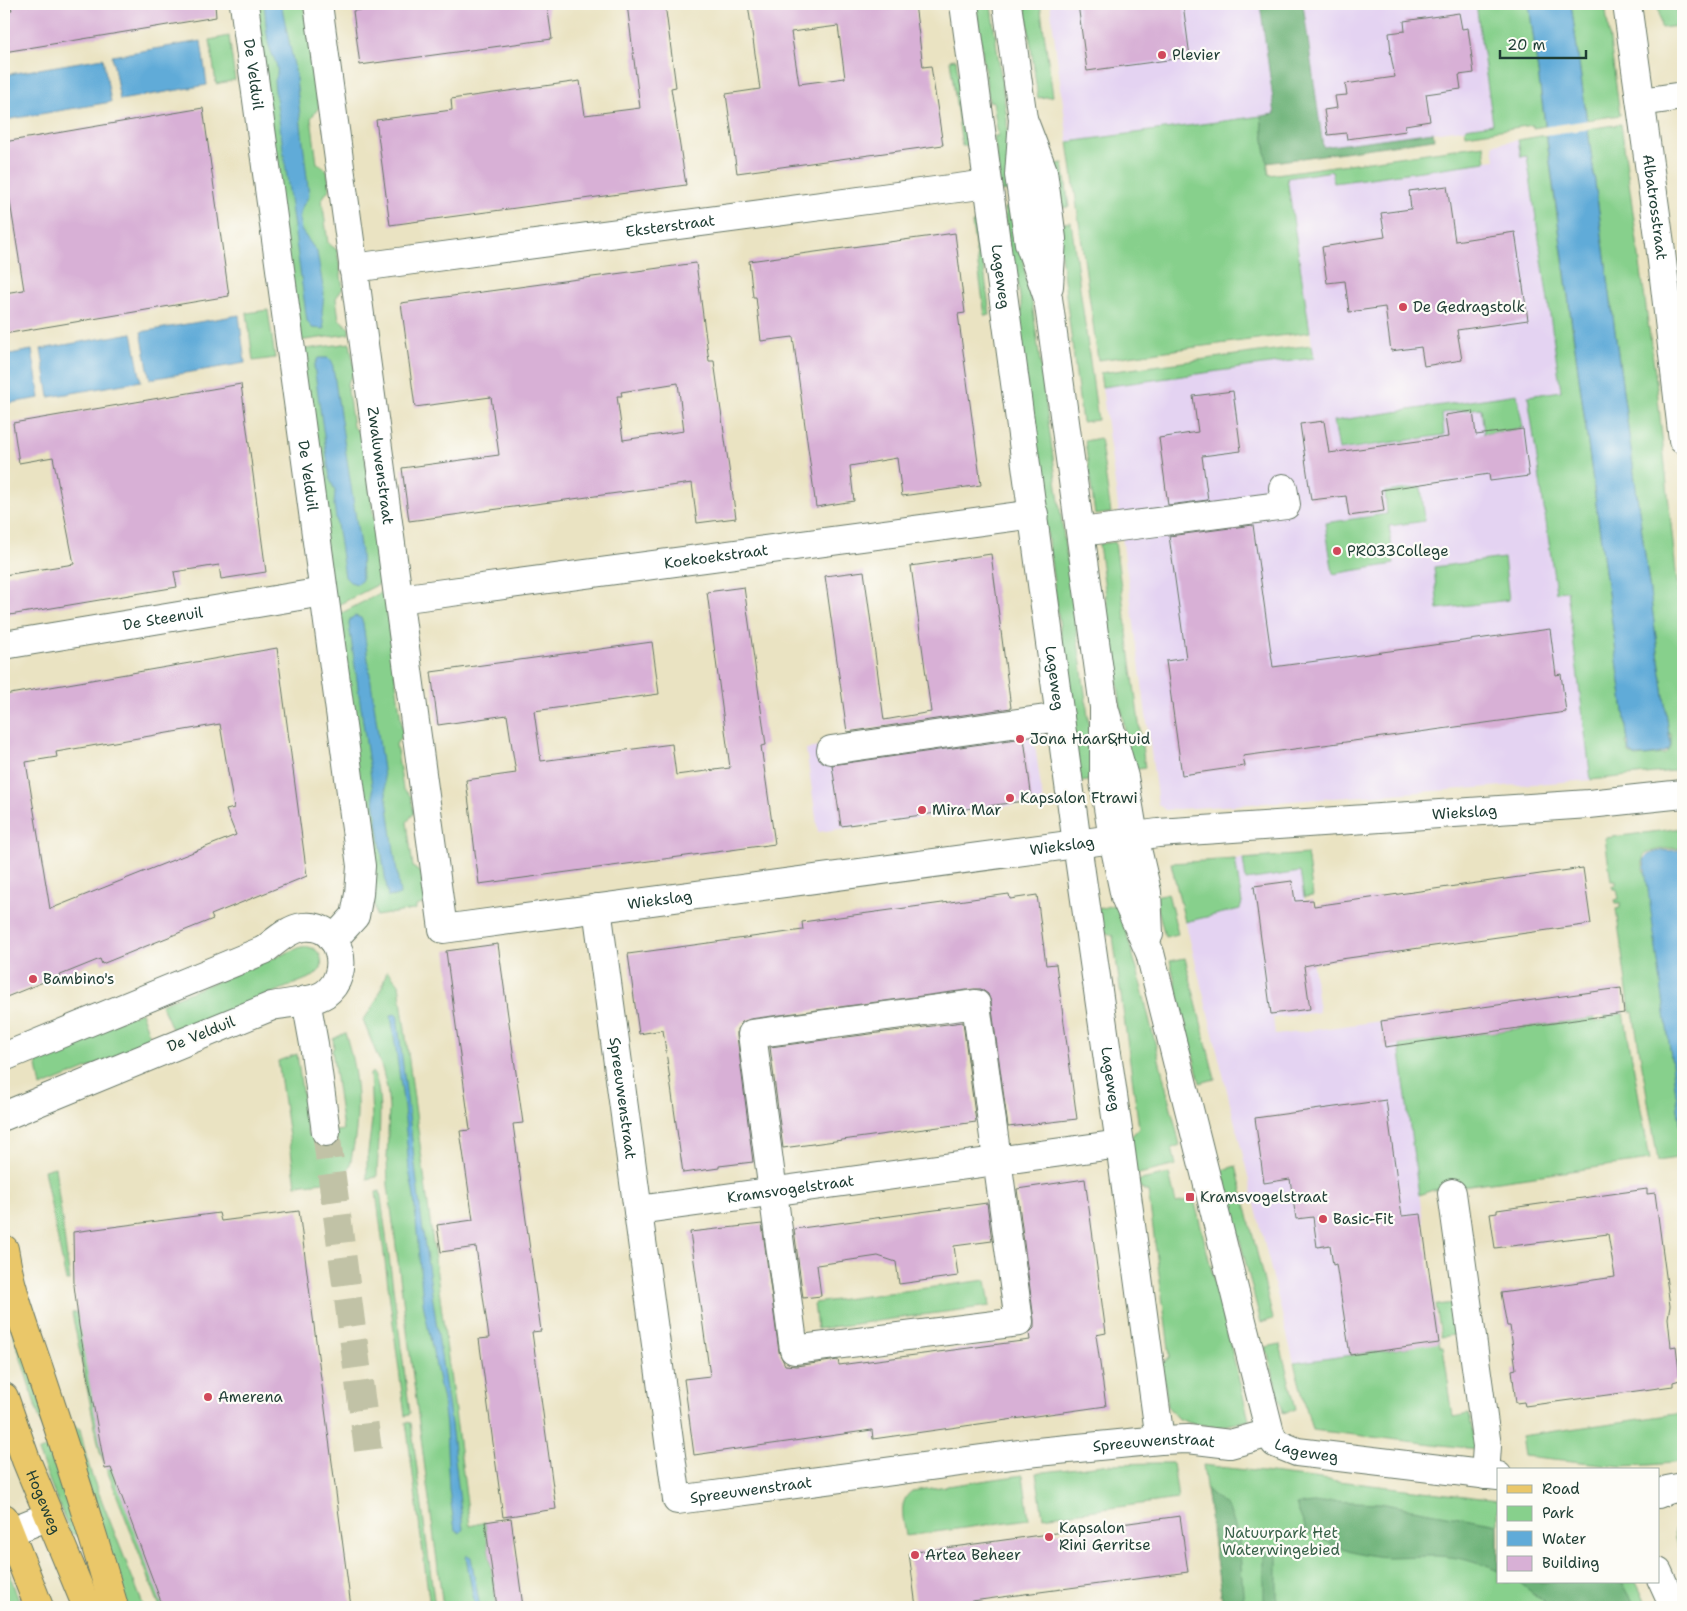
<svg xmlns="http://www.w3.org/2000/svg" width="1687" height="1611" font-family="'Shantell Sans',sans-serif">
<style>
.built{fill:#e4d3f2}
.green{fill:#87d08c;stroke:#538660}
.forest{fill:#6db278;stroke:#467856}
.water{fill:#60abd8;stroke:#407486}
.pier{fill:#eae3c2}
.building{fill:#d8b0d6;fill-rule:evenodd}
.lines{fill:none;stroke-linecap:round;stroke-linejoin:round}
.minor-tunnel{stroke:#c1c2a6;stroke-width:28;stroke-dasharray:28 14;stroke-linecap:butt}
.minor-casing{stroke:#676;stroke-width:30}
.major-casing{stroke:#676;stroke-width:30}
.minor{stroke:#fff;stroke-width:28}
.major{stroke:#eac769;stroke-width:28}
.poi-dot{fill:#d1495b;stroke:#fdfcf7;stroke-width:2}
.labels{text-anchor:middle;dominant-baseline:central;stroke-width:4.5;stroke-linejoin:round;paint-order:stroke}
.poi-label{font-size:15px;fill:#1f3d34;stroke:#fdfcf7;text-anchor:start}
.street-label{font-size:15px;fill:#1f3d34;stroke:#fdfcf7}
.park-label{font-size:15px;fill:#39624a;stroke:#fdfcf7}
</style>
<rect width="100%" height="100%" fill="#fdfcf7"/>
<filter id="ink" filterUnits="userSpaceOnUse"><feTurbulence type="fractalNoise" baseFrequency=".02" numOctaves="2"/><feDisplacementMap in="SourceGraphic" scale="10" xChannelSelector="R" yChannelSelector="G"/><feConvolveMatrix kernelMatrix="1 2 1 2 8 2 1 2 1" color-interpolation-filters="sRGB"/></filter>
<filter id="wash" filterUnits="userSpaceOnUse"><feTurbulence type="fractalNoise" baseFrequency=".0096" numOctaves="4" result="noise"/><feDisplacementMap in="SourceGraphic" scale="20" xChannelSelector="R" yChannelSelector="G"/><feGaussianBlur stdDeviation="1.12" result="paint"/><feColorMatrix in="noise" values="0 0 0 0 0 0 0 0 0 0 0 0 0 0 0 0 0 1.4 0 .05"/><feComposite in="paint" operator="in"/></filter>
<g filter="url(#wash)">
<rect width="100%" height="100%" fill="#eae3c2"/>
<g class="built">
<polygon points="1050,4 1260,4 1275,114 1068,142"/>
<polygon points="1303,4 1476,4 1493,125 1323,147"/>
<polygon points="1518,140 1521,156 1527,156 1561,391 1528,396 1556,591 1567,591 1591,780 1165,810 1158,804 1102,387 1314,358 1287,178 1332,171 1334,183 1495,160 1493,144"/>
<polygon points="1031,718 1043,801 818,832 806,749"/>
<polygon points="1307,854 1313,896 1304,897 1319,1012 1273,1018 1275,1035 1381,1021 1384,1047 1399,1045 1439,1340 1404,1348 1294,1363 1171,863"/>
</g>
<g class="green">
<polygon points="252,4 304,4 319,107 311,118 317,163 327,170 330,188 322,199 328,243 337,250 343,288 336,298 339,319 349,328 349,334 298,341"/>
<polygon points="1025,4 1040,4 1053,96 1038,98"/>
<polygon points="1476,4 1529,4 1545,126 1533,128 1533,125 1466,135 1465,128 1493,124"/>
<polygon points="1571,4 1605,4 1620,115 1587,120"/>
<polygon points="1658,4 1676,4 1679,26 1661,28"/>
<polygon points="991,6 1007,119 1007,141 1014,190 1001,192 994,136 998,136 993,101 989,102 976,8"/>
<polygon points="229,36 235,80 216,84 210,40"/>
<polygon points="956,59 968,146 962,146 950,60"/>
<polygon points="1261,116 1269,175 1484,145 1486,162 1334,183 1332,171 1287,178 1310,332 1098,360 1068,142"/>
<polygon points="1621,124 1657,388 1683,640 1683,768 1673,771 1591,780 1567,591 1556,592 1528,396 1561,391 1527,156 1521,157 1518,140 1546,135 1628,741 1626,742 1629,753 1636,757 1665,754 1671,747 1671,734 1669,734 1588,129"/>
<polygon points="1063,163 1069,207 1056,208 1049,165"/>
<polygon points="1016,206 1026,279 1032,302 1087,708 1094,780 1081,782 1017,312 1022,311 1017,275 1012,275 1004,208"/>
<polygon points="1071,222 1098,420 1082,422 1057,224"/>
<polygon points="972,223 978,223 990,315 985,316"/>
<polygon points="268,310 275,358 253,361 247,313"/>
<polygon points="350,343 355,372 347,383 353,427 362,434 383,582 334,607 299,350"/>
<polygon points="1312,345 1314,358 1102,387 1100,373"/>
<polygon points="1517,394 1523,428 1484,434 1481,408 1442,413 1444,435 1339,450 1334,421"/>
<polygon points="1100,438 1111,513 1095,515 1085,441"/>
<polygon points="1421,487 1425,521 1389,526 1394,564 1333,574 1325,523 1387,514 1385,492"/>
<polygon points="1115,542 1145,768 1132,770 1121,708 1099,544"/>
<polygon points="1504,558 1509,600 1438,609 1434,567"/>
<polygon points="384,591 403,735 396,744 403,789 411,796 414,813 407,822 413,867 422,874 426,903 416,906 416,909 413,910 376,916 336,616"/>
<path d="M 1683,828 L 1683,849 C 1676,847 1649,849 1644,856 C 1642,860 1643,866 1644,872 L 1646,872 L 1683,1144 L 1683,1157 L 1658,1161 L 1633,1012 L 1630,1012 L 1616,909 L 1620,908 L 1620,903 L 1615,903 L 1614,900 L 1619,899 L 1617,889 L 1613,889 L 1612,886 L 1616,886 L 1616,881 L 1611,881 L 1605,838 Z"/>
<polygon points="1307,854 1313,896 1304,897 1300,872 1246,880 1243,859"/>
<polygon points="1235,859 1242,903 1240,909 1185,922 1171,863"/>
<polygon points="1168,893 1178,934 1165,937 1155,896"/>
<polygon points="1118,904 1138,973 1180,1145 1172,1148 1176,1165 1135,1175 1130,1138 1139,1128 1113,936 1103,931 1098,909"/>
<path d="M 301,947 C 315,945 324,954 321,969 L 314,976 L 174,1033 L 161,1004 Z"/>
<polygon points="1185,958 1215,1079 1200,1083 1170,961"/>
<path d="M 387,970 L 399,984 L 470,1526 L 485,1522 L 497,1607 L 443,1607 L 388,1185 L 387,1159 L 389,1108 L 387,1088 L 382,1068 L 363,1020 C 376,1004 382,990 387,970 Z"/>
<polygon points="141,1012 152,1042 41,1087 35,1055"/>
<polygon points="1624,1013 1650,1160 1433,1190 1419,1195 1399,1045 1594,1018 1595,1022 1605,1020 1604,1016"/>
<path d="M 345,1033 C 358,1072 361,1114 352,1154 C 351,1161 350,1170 344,1175 C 335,1183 308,1183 296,1185 L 278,1061 L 297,1054 L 308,1135 L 343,1130 L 332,1049 L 334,1048 L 333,1039 Z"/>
<path d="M 372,1072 C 386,1087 377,1155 377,1177 L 367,1179 L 367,1160 L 372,1120 L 370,1074 Z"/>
<polygon points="1236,1166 1273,1319 1261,1323 1222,1170"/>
<polygon points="55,1167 70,1281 66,1281 44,1170"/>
<polygon points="1169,1174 1176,1203 1194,1199 1249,1420 1246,1421 1219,1427 1190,1423 1177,1418 1168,1407 1162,1365 1170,1356 1148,1191 1145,1191 1137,1185 1136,1181"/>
<polygon points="380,1191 410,1413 409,1415 405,1416 376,1192"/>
<polygon points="986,1280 990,1306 817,1329 814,1303"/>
<polygon points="1456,1303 1460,1334 1441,1337 1436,1305"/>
<polygon points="90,1310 107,1444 169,1607 160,1607 100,1452 72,1313"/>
<polygon points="8,1316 18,1328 79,1536 77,1536 70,1532 38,1452 48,1447"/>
<polygon points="1439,1340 1440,1347 1443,1347 1453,1417 1469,1414 1476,1449 1312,1430 1294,1363 1404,1348"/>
<polygon points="1280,1344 1296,1409 1283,1413 1266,1347"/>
<polygon points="1683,1413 1683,1462 1649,1465 1620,1466 1524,1456 1521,1436"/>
<polygon points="406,1422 411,1423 435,1607 430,1607"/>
<polygon points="69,1423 80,1429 86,1456 92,1476 144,1607 127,1607 104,1542"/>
<polygon points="1157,1463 1173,1463 1178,1499 1043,1517 1036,1473 1111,1464"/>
<polygon points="1203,1465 1498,1500 1498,1582 1636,1582 1648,1607 1223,1607"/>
<path d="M 1023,1475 L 1029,1519 L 906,1536 C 904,1520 897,1502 912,1491 Z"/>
<path d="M 1683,1512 L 1683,1559 C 1675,1542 1668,1527 1683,1512 Z"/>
<polygon points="4,1566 10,1575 21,1607 4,1607"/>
</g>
<g class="forest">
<polygon points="1260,4 1303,4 1323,147 1433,132 1434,139 1267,163 1261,116 1275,114"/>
<polygon points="1206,1489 1229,1509 1239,1538 1244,1607 1223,1607"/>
<path d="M 1332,1501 L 1379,1503 L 1498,1524 L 1498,1571 C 1477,1561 1451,1555 1427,1556 C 1414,1556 1401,1557 1388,1557 C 1360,1556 1332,1546 1307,1532 L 1296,1505 Z"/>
<polygon points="1264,1547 1277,1555 1277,1607 1264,1607"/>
<polygon points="1519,1582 1622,1582 1636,1607 1548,1607 1540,1599"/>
</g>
<g class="water">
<path d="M 264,4 L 278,4 L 282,8 L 295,70 L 309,196 L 302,207 L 299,217 L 301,230 L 317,252 L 324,293 L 322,313 L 324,329 L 312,328 L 307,321 L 274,83 C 281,68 275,62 270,49 C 266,38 266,16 264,4 Z"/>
<path d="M 1529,4 L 1571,4 L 1669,734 C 1670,738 1671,743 1670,747 C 1667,755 1643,756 1635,756 L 1630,752 L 1629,749 Z"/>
<polygon points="201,41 207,85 120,100 112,56"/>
<polygon points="103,58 111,102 5,120 4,111 4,75"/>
<polygon points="239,315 245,363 150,379 141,332"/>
<polygon points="132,333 141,381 49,397 41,349"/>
<polygon points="32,350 40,398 4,404 4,355"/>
<polygon points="318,358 328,358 332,361 361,552 362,580 357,584 350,582 345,577 334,505 335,491 330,479 314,366"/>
<polygon points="355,616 361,618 363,623 400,895 388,897 349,624 350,619"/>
<path d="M 1679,850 L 1683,852 L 1683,1144 L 1644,861 C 1648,849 1668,851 1679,850 Z"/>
<polygon points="396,1014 398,1018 398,1024 423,1232 451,1424 463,1529 460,1533 455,1530 449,1490 446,1427 443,1401 423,1303 414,1197 409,1170 404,1107 391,1015"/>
<polygon points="467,1555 471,1557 480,1607 475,1607 466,1558"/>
</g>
<polygon class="pier" points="1589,120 1591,129 1544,135 1543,127"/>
<g id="blocks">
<g class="building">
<polygon points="10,4 215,4 216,17 4,52 4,12 12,10"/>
<polygon points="409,4 547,4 552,39 360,65 353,11"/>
<polygon points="627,4 665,4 676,87 671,88 686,185 390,225 376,120 452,110 451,99 580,81 585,115 640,108"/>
<path d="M 748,4 L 915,4 L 923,67 L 931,66 L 943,145 L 737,173 L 726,94 L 760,89 ZM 838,26 L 845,78 L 799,84 L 791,32 Z"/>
<polygon points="1078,4 1183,4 1190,57 1087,71"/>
<polygon points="1459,13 1462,29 1468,28 1474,73 1459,75 1461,89 1426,94 1430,121 1405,125 1406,131 1347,139 1346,133 1328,135 1324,110 1337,108 1335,96 1347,95 1345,84 1395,77 1390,51 1391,51 1389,33 1405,31 1404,21"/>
<polygon points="203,108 229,296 4,334 4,293 24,290 7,183 4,183 4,142"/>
<polygon points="1447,186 1455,241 1515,232 1528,320 1457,330 1462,360 1424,366 1421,347 1391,351 1385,307 1349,312 1345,281 1327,283 1322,247 1385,237 1381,213 1411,209 1409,191"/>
<polygon points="955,233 965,313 958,314 981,485 902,496 897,458 850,466 854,501 816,507 793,337 761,341 756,297 753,297 749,261"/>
<path d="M 696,263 L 709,361 L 714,361 L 736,518 L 697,523 L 692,483 L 409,521 L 402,468 L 499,455 L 491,397 L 415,407 L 401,303 ZM 678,383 L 684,431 L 623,440 L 617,396 L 622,396 L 621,392 Z"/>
<polygon points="241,384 266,572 221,579 219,565 174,572 177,587 4,616 4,575 74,564 53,457 19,463 13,423"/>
<polygon points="1233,391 1241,451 1202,456 1208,500 1168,505 1159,438 1198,432 1193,396"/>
<polygon points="1473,411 1476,435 1523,429 1529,476 1490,481 1489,474 1381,490 1384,511 1349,516 1346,496 1311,500 1300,424 1324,421 1329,453 1448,437 1445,415"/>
<polygon points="1253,525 1273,667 1550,629 1556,675 1561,674 1566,712 1243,756 1245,766 1182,775 1166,661 1186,658 1169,536"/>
<polygon points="991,554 1011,708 847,732 825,576 864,571 884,720 931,712 911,566"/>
<polygon points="744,587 766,745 761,746 775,844 479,884 466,780 516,773 507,715 438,725 431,672 652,642 659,694 534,711 541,761 672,744 676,775 730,768 707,592"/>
<path d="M 277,648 L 307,876 L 211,915 L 213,919 L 102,964 L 100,959 L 4,998 L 4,695 ZM 220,724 L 234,808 L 226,810 L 236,835 L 50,909 L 26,762 L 57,757 L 56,752 Z"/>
<polygon points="1024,738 1032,800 841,826 832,765"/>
<polygon points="1583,868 1591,924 1334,960 1304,966 1310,1009 1271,1014 1254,886 1292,881 1295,901 1313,900 1314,906"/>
<polygon points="1009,894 1010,899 1037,895 1046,965 1056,964 1077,1119 1008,1127 991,1002 988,994 981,989 974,989 750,1019 742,1022 737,1029 737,1036 753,1162 719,1166 719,1168 683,1173 663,1030 639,1034 628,954 803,930 802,922"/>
<polygon points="498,944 523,1123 513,1124 541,1331 532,1332 556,1509 503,1517 479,1339 489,1338 476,1247 441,1252 437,1225 473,1220 460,1131 470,1130 446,951"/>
<polygon points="1621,988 1624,1013 1385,1047 1381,1021"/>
<polygon points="963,1022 976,1122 783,1148 770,1047"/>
<polygon points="1386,1100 1402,1216 1421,1214 1439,1343 1350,1355 1336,1264 1333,1265 1330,1245 1317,1247 1313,1217 1296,1219 1290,1179 1264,1183 1255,1118"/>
<polygon points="1085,1179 1106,1333 1096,1335 1106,1406 873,1439 872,1430 694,1455 684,1379 710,1376 690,1232 762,1224 779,1352 785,1365 796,1366 838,1360 839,1365 1030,1340 1029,1333 1034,1328 1034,1320 1017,1189"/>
<polygon points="1647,1189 1647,1194 1655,1193 1670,1306 1668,1318 1671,1347 1676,1346 1680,1380 1673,1382 1673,1386 1578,1399 1525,1406 1524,1402 1516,1403 1512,1370 1516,1369 1510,1326 1507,1326 1501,1293 1615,1277 1608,1234 1495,1248 1490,1214 1497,1213 1497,1210"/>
<polygon points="987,1203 992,1241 954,1246 958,1276 899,1284 896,1262 878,1256 817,1265 821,1296 803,1298 794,1229"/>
<polygon points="299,1211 351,1607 163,1607 111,1468 105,1469 79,1326 74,1285 73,1232 219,1213 221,1221"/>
<polygon points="1180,1516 1188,1572 928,1607 916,1607 909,1553"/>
<polygon points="511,1518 523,1607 497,1607 485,1522"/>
</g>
</g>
</g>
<g filter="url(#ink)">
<use href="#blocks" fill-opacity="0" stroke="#676" stroke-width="1"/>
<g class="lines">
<polyline class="minor-tunnel" points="326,1132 368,1450"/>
<defs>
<g id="minor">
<path id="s1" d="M 244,4 L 361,866 L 359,894 L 355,916 L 333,940"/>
<path id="s2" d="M 318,4 L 443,929 L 1158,833 L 1589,804 L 1683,794"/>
<path id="s3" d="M 964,4 L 1077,844 L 1120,1144 L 1160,1440"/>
<polyline points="1007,4 1023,119 1043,171 1052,239 1049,286"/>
<path id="s4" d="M 1627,4 L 1660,244 L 1683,440"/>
<polyline points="1641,102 1683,96"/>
<polyline points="1023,119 1019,175 1029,243 1048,298 1104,707 1124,777 1134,836 1147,892 1149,934"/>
<path id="s5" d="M 353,268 L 988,184"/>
<polyline points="1081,532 1286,505 1283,488"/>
<path id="s6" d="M 399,599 L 1034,514"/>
<path id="s7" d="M 4,645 L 323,592"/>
<path id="s8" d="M 1104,707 L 1104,782 L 1113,839 L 1125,897 L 1150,953 L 1270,1433 L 1275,1443 L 1297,1452 L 1498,1476"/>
<polyline points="831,750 1060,717"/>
<path id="s9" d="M 597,908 L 677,1500 L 1027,1453 L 1160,1440 L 1188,1439 L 1230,1444 L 1270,1433"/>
<polyline points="306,1000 314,1044 326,1132"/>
<polygon points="976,1004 1019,1322 794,1350 752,1034"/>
<path d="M 4,1057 L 264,950 C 276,941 288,929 303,927 C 341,922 353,974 325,994 C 313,1002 287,1003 272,1006 L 4,1116"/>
<polyline points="1452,1193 1487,1446 1485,1475"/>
<path id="s10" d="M 638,1210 L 1120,1144"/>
<polyline points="1658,1494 1667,1490 1683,1487"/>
<polyline points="9,1532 49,1516"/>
<polyline points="1658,1572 1674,1607"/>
</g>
<g id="major">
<path d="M 4,1249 C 11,1294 29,1338 43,1381 C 68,1456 92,1531 114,1607"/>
<path id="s11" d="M 4,1397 L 26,1460 L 87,1607"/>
<polyline points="4,1518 39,1607"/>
</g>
</defs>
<use href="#minor" class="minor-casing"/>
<use href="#major" class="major-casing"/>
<use href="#minor" class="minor"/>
<use href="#major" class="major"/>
</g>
</g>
<g class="poi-dot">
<circle cx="1162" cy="55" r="5"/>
<circle cx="1403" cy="307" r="5"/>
<circle cx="1337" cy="551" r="5"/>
<circle cx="1020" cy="739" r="5"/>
<circle cx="1010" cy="798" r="5"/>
<circle cx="922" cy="810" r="5"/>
<circle cx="33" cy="979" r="5"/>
<rect x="1185" y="1192" width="10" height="10" rx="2.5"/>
<circle cx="1323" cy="1219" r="5"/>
<circle cx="208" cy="1397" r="5"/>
<circle cx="1049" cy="1537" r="5"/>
<circle cx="915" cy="1555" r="5"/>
</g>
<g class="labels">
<g class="poi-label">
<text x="1172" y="55">Plevier</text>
<text x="1413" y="307">De Gedragstolk</text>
<text x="1347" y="551">PRO33College</text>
<text x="1030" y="739">Jona Haar&amp;Huid</text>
<text x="1020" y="798">Kapsalon Ftrawi</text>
<text x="932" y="810">Mira Mar</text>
<text x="43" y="979">Bambino's</text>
<text x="1200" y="1197">Kramsvogelstraat</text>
<text x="1333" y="1219">Basic-Fit</text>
<text x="218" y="1397">Amerena</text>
<text x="1059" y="1528">Kapsalon<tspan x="1059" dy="17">Rini Gerritse</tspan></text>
<text x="925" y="1555">Artea Beheer</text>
</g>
<g class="street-label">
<text stroke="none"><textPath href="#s1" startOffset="71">De Velduil</textPath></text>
<text stroke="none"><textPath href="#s4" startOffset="205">Albatrosstraat</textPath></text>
<text stroke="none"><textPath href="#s5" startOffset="320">Eksterstraat</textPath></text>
<text stroke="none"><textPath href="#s3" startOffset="275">Lageweg</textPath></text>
<text stroke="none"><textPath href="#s2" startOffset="466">Zwaluwenstraat</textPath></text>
<text stroke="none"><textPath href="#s1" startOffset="476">De Velduil</textPath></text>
<text stroke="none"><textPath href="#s6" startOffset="320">Koekoekstraat</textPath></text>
<text stroke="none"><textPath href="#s7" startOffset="161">De Steenuil</textPath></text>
<text stroke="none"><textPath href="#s3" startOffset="680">Lageweg</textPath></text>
<text stroke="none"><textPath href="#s2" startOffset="1962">Wiekslag</textPath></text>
<text stroke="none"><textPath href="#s2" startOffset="1558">Wiekslag</textPath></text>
<text stroke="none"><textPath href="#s2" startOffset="1152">Wiekslag</textPath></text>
<text transform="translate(201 1034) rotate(-22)">De Velduil</text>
<text stroke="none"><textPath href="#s3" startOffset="1085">Lageweg</textPath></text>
<text stroke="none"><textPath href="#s9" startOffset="192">Spreeuwenstraat</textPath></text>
<text stroke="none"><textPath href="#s10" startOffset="154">Kramsvogelstraat</textPath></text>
<text stroke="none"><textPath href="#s9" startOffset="1078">Spreeuwenstraat</textPath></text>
<text stroke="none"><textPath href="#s8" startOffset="792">Lageweg</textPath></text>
<text stroke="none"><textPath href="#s9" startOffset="672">Spreeuwenstraat</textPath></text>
<text stroke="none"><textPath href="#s11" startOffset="112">Hogeweg</textPath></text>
</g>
<g class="park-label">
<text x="1281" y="1533">Natuurpark Het<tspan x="1281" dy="17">Waterwingebied</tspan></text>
</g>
</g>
<rect width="1687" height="1611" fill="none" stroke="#fdfcf7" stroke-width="20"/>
<rect x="1497" y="1468" width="162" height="115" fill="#fdfcf7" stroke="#a4b0a9"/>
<rect x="1507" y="1485" width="25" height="8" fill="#eac769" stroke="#a4b0a9"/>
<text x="1542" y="1494" font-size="15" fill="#1f3d34">Road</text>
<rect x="1507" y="1506" width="25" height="15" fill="#87d08c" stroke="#a4b0a9"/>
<text x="1542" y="1518" font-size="15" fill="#1f3d34">Park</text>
<rect x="1507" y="1531" width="25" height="15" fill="#60abd8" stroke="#a4b0a9"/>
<text x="1542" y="1544" font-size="15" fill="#1f3d34">Water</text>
<rect x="1507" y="1556" width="25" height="15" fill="#d8b0d6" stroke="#a4b0a9"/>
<text x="1542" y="1568" font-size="15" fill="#1f3d34">Building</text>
<path d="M1500 50v8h86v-8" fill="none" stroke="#1f3d34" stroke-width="2.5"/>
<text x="1507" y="50" font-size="15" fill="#1f3d34" stroke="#fdfcf7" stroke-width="4" paint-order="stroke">20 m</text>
</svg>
